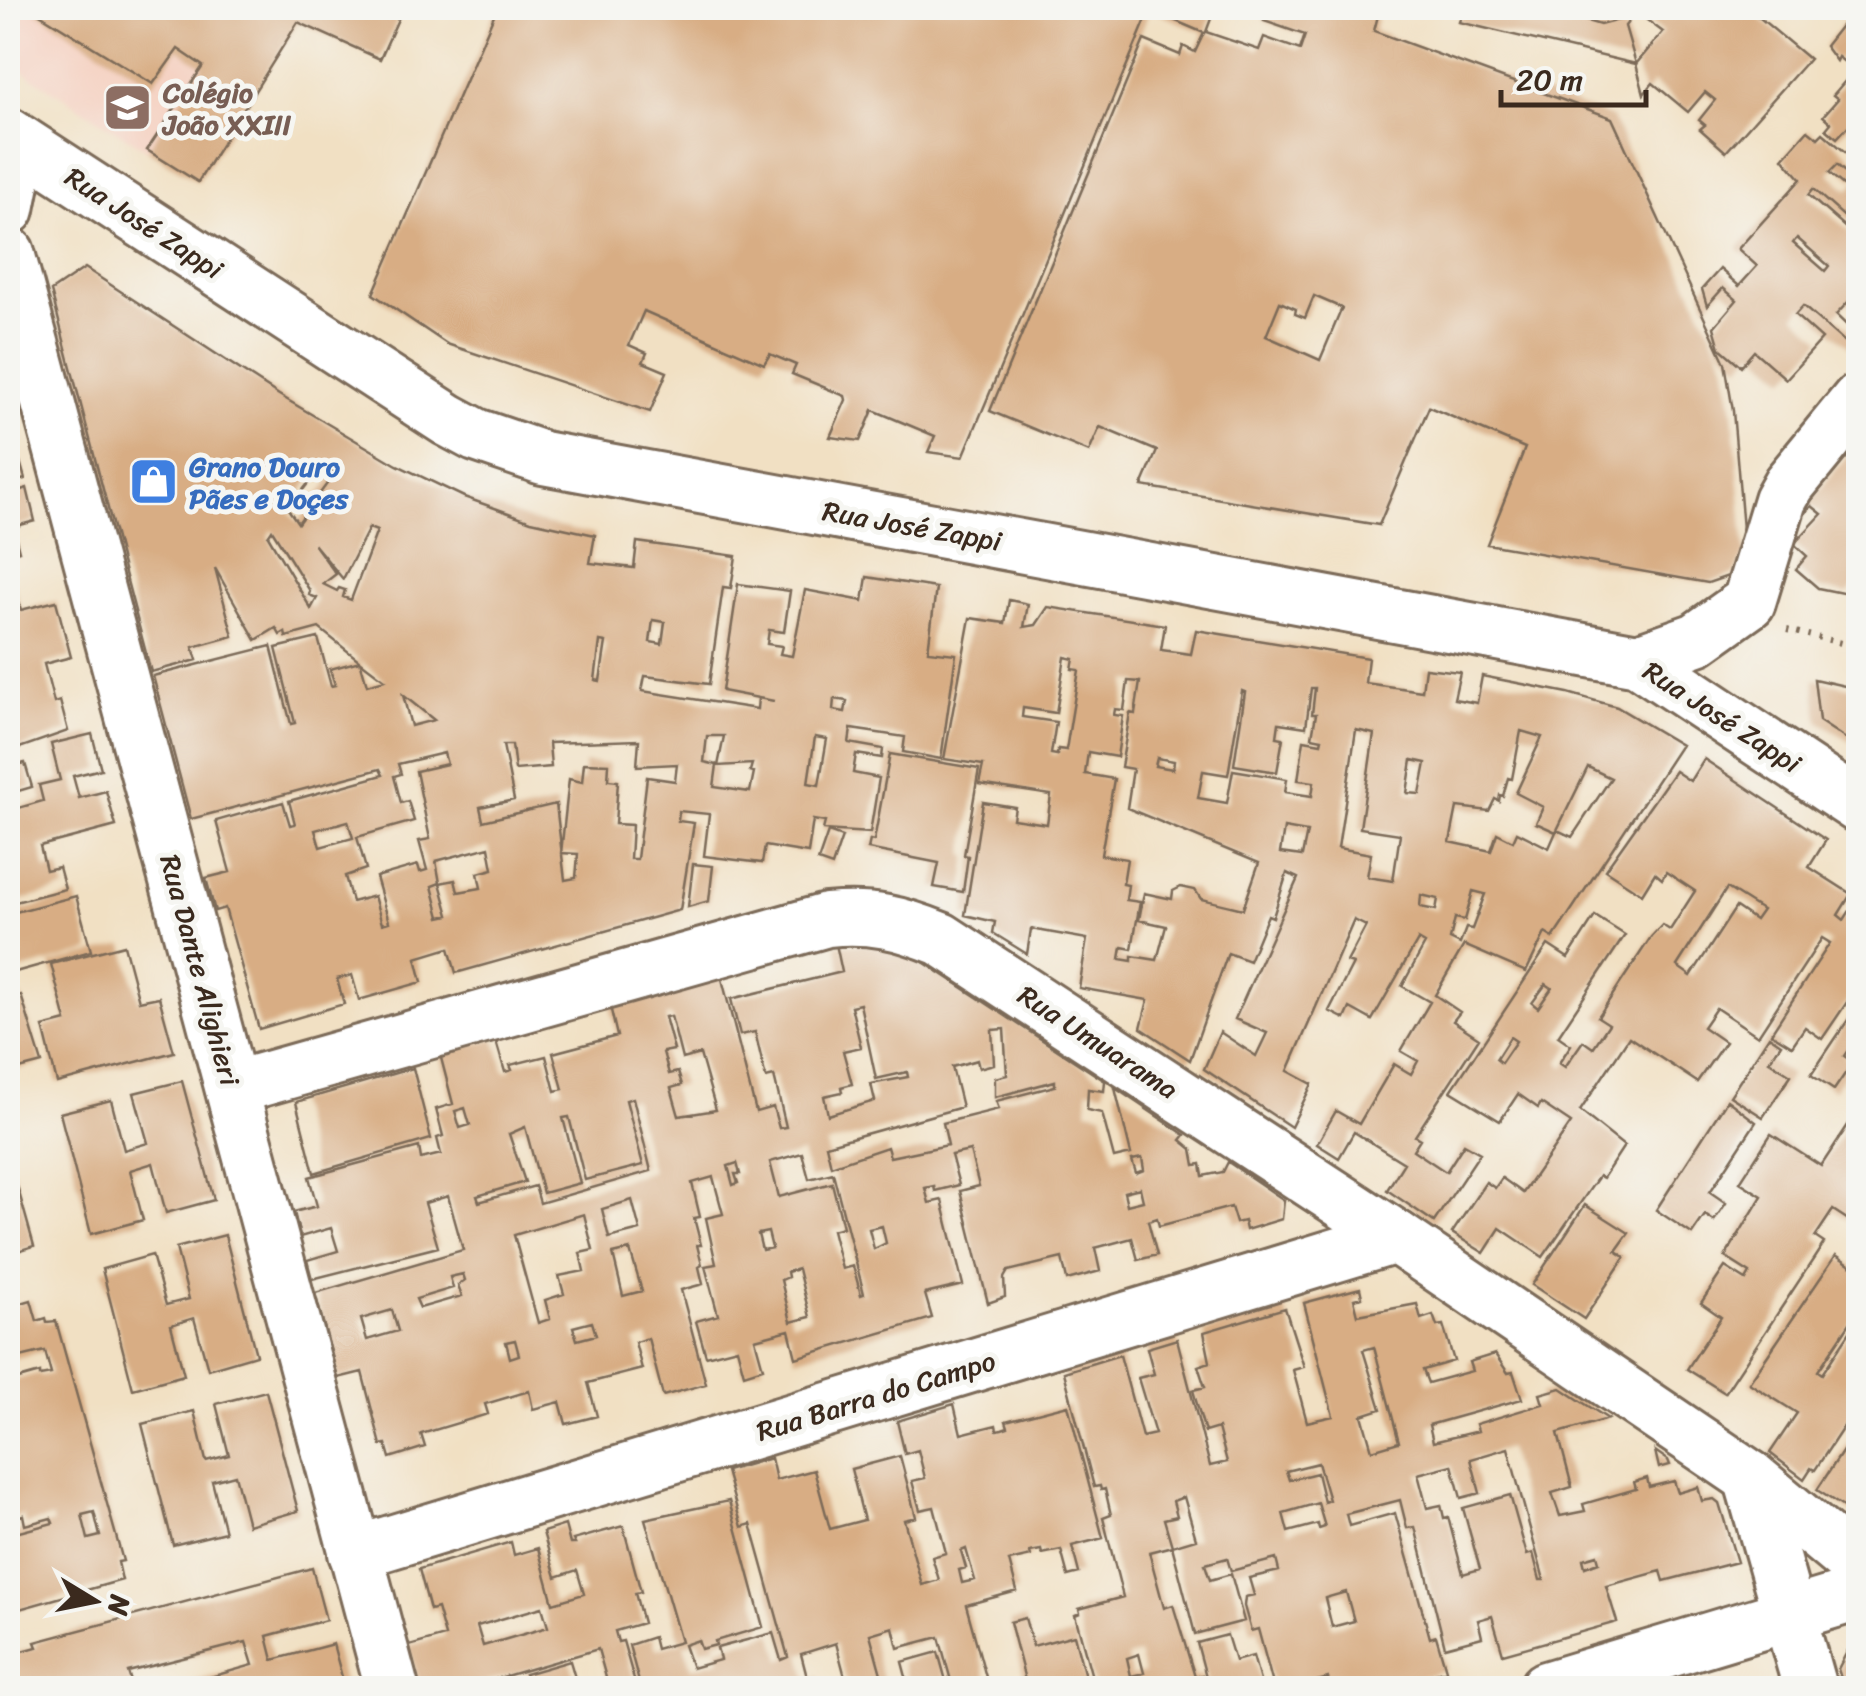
<svg xmlns="http://www.w3.org/2000/svg" width="1866" height="1696" font-family="Sriracha,sans-serif">
<style>
.built{fill:#f5d2c2}
.building{fill:#d8ad84;fill-rule:evenodd}
.lines{fill:none;stroke-linecap:round;stroke-linejoin:round}
.street-casing{stroke:#7b6a58;stroke-width:58}
.path{stroke:#7b6a58;stroke-width:6;stroke-dasharray:2.5 8;stroke-linecap:butt}
.street{stroke:#fff;stroke-width:52}
.labels{text-anchor:middle;dominant-baseline:central;stroke-width:10;stroke-linejoin:round;paint-order:stroke}
.education-label{font-size:28px;font-weight:bold;fill:#785e54;stroke:#f6f6f2;text-anchor:start}
.street-label{font-size:28px;fill:#3b2a1e;stroke:#f6f6f2}
.shop-label{font-size:28px;font-weight:bold;fill:#366cbe;stroke:#f6f6f2;text-anchor:start}
</style>
<rect width="100%" height="100%" fill="#f6f6f2"/>
<filter id="ink" filterUnits="userSpaceOnUse"><feTurbulence type="fractalNoise" baseFrequency=".01" numOctaves="2"/><feDisplacementMap in="SourceGraphic" scale="20" xChannelSelector="R" yChannelSelector="G"/><feConvolveMatrix kernelMatrix="1 2 1 2 8 2 1 2 1" color-interpolation-filters="sRGB"/></filter>
<filter id="wash" filterUnits="userSpaceOnUse"><feTurbulence type="fractalNoise" baseFrequency=".0048" numOctaves="4" result="noise"/><feDisplacementMap in="SourceGraphic" scale="40" xChannelSelector="R" yChannelSelector="G"/><feGaussianBlur stdDeviation="2.25" result="paint"/><feColorMatrix in="noise" values="0 0 0 0 0 0 0 0 0 0 0 0 0 0 0 0 0 1.4 0 .05"/><feComposite in="paint" operator="in"/></filter>
<g filter="url(#wash)">
<rect width="100%" height="100%" fill="#f1e0c3"/>
<polygon class="built" points="8,8 243,8 147,150 8,62"/>
<g id="blocks">
<g class="building">
<polygon points="30,8 403,8 380,59 298,22 198,182 147,150 203,66 178,49 153,84"/>
<path d="M 497,8 L 1215,8 L 1206,32 L 1259,50 L 1264,37 L 1300,50 L 1305,35 L 1264,21 L 1268,8 L 1380,8 L 1374,31 L 1612,118 L 1725,363 L 1733,411 L 1745,553 L 1734,574 L 1708,583 L 1487,544 L 1525,448 L 1429,407 L 1379,525 L 1142,486 L 1157,451 L 1100,427 L 1089,452 L 990,411 L 1144,40 L 1180,55 L 1183,46 L 1195,52 L 1204,33 L 1150,10 L 963,457 L 928,452 L 935,436 L 873,410 L 860,441 L 830,437 L 846,400 L 845,396 L 792,374 L 796,365 L 770,354 L 764,364 L 644,311 L 629,345 L 647,353 L 643,362 L 667,372 L 650,412 L 447,344 L 373,294 ZM 1314,296 L 1342,308 L 1320,360 L 1266,336 L 1280,302 L 1296,309 L 1295,314 L 1305,318 Z"/>
<polygon points="1463,8 1578,8 1577,18 1600,25 1623,19 1619,8 1748,8 1809,59 1726,152 1700,129 1705,125 1699,120 1715,100 1705,92 1688,112 1653,83 1644,94 1636,64 1663,32 1636,12 1625,26 1636,64 1459,22"/>
<polygon points="1855,8 1858,8 1858,59 1851,67 1838,57 1836,61 1825,46"/>
<polygon points="1858,66 1858,129 1851,123 1837,138 1826,129 1831,123 1823,116 1838,99 1833,95"/>
<path d="M 1808,130 L 1818,138 L 1823,133 L 1858,163 L 1858,173 L 1853,179 L 1837,165 L 1829,173 L 1849,190 L 1858,179 L 1858,229 L 1813,189 L 1808,195 L 1856,237 L 1858,233 L 1858,312 L 1848,302 L 1836,315 L 1858,336 L 1850,347 L 1803,306 L 1795,315 L 1822,339 L 1786,379 L 1754,351 L 1741,366 L 1720,348 L 1714,327 L 1737,300 L 1723,288 L 1707,306 L 1702,289 L 1720,269 L 1739,286 L 1757,266 L 1738,249 L 1801,179 L 1783,158 ZM 1797,238 L 1829,266 L 1825,271 L 1793,243 Z"/>
<path d="M 85,268 L 279,395 L 397,465 L 464,497 L 531,521 L 595,535 L 590,563 L 634,568 L 637,542 L 736,556 L 731,588 L 723,587 L 709,684 L 645,676 L 642,691 L 757,709 L 758,698 L 774,701 L 722,691 L 738,584 L 790,591 L 784,632 L 769,630 L 767,644 L 782,646 L 780,654 L 792,656 L 805,590 L 863,601 L 867,577 L 936,588 L 928,651 L 956,654 L 941,759 L 903,752 L 905,737 L 851,729 L 849,743 L 883,749 L 882,758 L 856,754 L 853,773 L 879,778 L 870,833 L 823,830 L 825,822 L 813,820 L 808,853 L 765,846 L 762,863 L 704,856 L 709,814 L 679,811 L 678,821 L 694,823 L 680,910 L 456,973 L 449,948 L 416,958 L 422,982 L 359,1000 L 352,975 L 337,979 L 344,1004 L 259,1029 L 225,908 L 215,911 L 206,878 L 230,872 L 216,821 L 283,802 L 290,825 L 295,824 L 289,801 L 383,775 L 380,769 L 191,819 L 153,676 L 271,646 L 291,724 L 295,723 L 276,648 L 318,638 L 331,686 L 335,685 L 330,669 L 360,661 L 319,628 L 286,637 L 285,632 L 280,635 L 276,628 L 256,640 L 215,568 L 233,636 L 193,647 L 197,660 L 151,672 L 51,291 ZM 324,463 L 335,473 L 298,523 L 288,509 ZM 369,528 L 377,531 L 351,600 L 343,597 L 345,590 L 339,588 L 337,591 L 323,584 L 336,574 L 314,544 L 343,579 ZM 272,530 L 310,591 L 309,595 L 317,598 L 311,609 L 268,536 ZM 653,620 L 665,622 L 662,644 L 650,642 ZM 600,641 L 606,642 L 600,681 L 595,680 ZM 360,661 L 385,680 L 367,685 ZM 403,695 L 434,720 L 411,726 ZM 834,699 L 847,701 L 845,712 L 833,710 ZM 707,736 L 724,736 L 718,766 L 752,764 L 750,771 L 754,772 L 750,792 L 714,787 L 717,765 L 704,762 ZM 815,737 L 827,739 L 819,785 L 808,783 ZM 639,740 L 637,766 L 677,764 L 675,781 L 647,777 L 637,859 L 630,859 L 632,825 L 615,824 L 618,781 L 608,780 L 609,764 L 584,763 L 582,782 L 569,779 L 561,853 L 578,854 L 576,878 L 565,880 L 562,855 L 556,804 L 483,821 L 480,807 L 514,800 L 503,745 L 512,745 L 515,770 L 551,767 L 549,743 ZM 444,753 L 447,764 L 416,771 L 430,839 L 419,841 L 427,870 L 420,872 L 418,865 L 376,877 L 389,922 L 382,924 L 374,896 L 352,902 L 345,876 L 366,869 L 357,837 L 414,821 L 408,801 L 401,803 L 394,776 L 401,774 L 398,764 ZM 348,821 L 353,838 L 320,847 L 315,830 ZM 489,847 L 493,869 L 478,873 L 481,888 L 458,892 L 455,880 L 440,883 L 449,915 L 440,917 L 432,886 L 440,883 L 436,861 Z"/>
<polygon points="8,419 25,479 8,484"/>
<polygon points="1858,442 1858,581 1847,594 1818,588 1796,569 1807,556 1794,544 1822,514 1812,506 1796,524 1798,493 1809,503"/>
<polygon points="27,488 35,521 13,527 19,551 8,554 8,494"/>
<polygon points="9,566 21,610 56,601 71,657 44,664 54,703 60,701 68,731 8,752 8,681 12,679 10,673 15,672 11,659 8,660"/>
<path d="M 1009,600 L 1028,604 L 1024,627 L 1036,625 L 1048,607 L 1165,625 L 1161,650 L 1191,654 L 1196,630 L 1368,658 L 1365,683 L 1422,691 L 1425,668 L 1460,672 L 1454,699 L 1477,703 L 1482,676 L 1568,693 L 1617,707 L 1681,745 L 1553,938 L 1545,933 L 1526,972 L 1464,945 L 1435,995 L 1460,1012 L 1453,1021 L 1479,1038 L 1415,1136 L 1420,1139 L 1413,1150 L 1446,1172 L 1464,1144 L 1480,1153 L 1434,1222 L 1387,1190 L 1404,1163 L 1354,1132 L 1339,1158 L 1317,1144 L 1336,1111 L 1359,1124 L 1394,1064 L 1411,1074 L 1418,1061 L 1401,1051 L 1430,1002 L 1402,986 L 1425,944 L 1418,940 L 1372,1020 L 1350,1008 L 1345,1019 L 1329,1011 L 1353,964 L 1347,962 L 1366,926 L 1354,920 L 1288,1071 L 1312,1084 L 1291,1127 L 1204,1069 L 1220,1032 L 1256,1056 L 1267,1033 L 1235,1019 L 1298,878 L 1287,873 L 1273,917 L 1268,915 L 1249,961 L 1228,953 L 1190,1060 L 1141,1028 L 1148,1000 L 1079,988 L 1087,939 L 1031,929 L 1027,954 L 993,933 L 995,922 L 965,915 L 983,802 L 1015,807 L 1013,819 L 1047,824 L 1051,795 L 979,784 L 983,765 L 944,759 L 970,618 L 1005,623 ZM 1065,657 L 1074,659 L 1072,669 L 1079,670 L 1066,750 L 1058,749 L 1057,755 L 1051,754 L 1056,722 L 1022,717 L 1023,708 L 1056,713 ZM 1128,681 L 1140,682 L 1135,714 L 1130,713 L 1121,767 L 1133,769 L 1127,808 L 1259,863 L 1243,909 L 1201,899 L 1195,890 L 1181,887 L 1173,891 L 1172,899 L 1144,893 L 1139,920 L 1166,926 L 1157,960 L 1132,956 L 1132,961 L 1120,959 L 1122,947 L 1132,949 L 1140,902 L 1126,900 L 1128,885 L 1123,884 L 1127,859 L 1101,855 L 1114,779 L 1085,774 L 1088,752 L 1117,757 L 1123,716 L 1114,715 L 1115,709 L 1124,710 ZM 1311,688 L 1315,688 L 1312,714 L 1316,714 L 1312,737 L 1322,739 L 1321,743 L 1304,740 L 1298,780 L 1314,782 L 1312,796 L 1285,792 L 1287,779 L 1233,770 L 1227,803 L 1198,798 L 1203,771 L 1228,775 L 1242,691 L 1245,692 L 1234,765 L 1277,772 L 1283,738 L 1277,737 L 1279,723 L 1306,727 ZM 1356,730 L 1374,734 L 1360,828 L 1400,834 L 1393,881 L 1367,877 L 1371,854 L 1338,848 ZM 1521,731 L 1542,737 L 1516,793 L 1543,807 L 1536,823 L 1556,832 L 1549,848 L 1517,832 L 1513,841 L 1497,833 L 1491,851 L 1450,842 L 1457,807 L 1489,811 L 1495,799 L 1499,801 L 1500,795 L 1503,796 L 1508,778 L 1512,779 ZM 1157,758 L 1174,761 L 1173,769 L 1155,766 ZM 1412,760 L 1426,763 L 1420,794 L 1407,793 ZM 1588,767 L 1611,778 L 1572,837 L 1557,830 ZM 1284,828 L 1307,832 L 1302,856 L 1280,853 ZM 1473,891 L 1485,894 L 1472,929 L 1466,928 L 1460,944 L 1450,939 L 1455,918 L 1465,920 ZM 1421,895 L 1438,899 L 1436,910 L 1420,907 Z"/>
<polygon points="1814,679 1858,689 1858,747 1819,721"/>
<polygon points="92,734 101,769 73,776 79,798 106,791 116,826 40,846 46,870 59,867 65,889 8,904 8,811 43,801 39,785 60,780 51,744"/>
<polygon points="890,754 979,769 964,855 968,856 963,892 934,887 939,863 868,849 870,840 874,841"/>
<path d="M 1704,759 L 1826,840 L 1809,867 L 1851,894 L 1838,915 L 1844,920 L 1858,898 L 1858,967 L 1849,981 L 1858,986 L 1822,1039 L 1805,1027 L 1792,1046 L 1771,1033 L 1830,943 L 1822,938 L 1758,1036 L 1716,1008 L 1703,1027 L 1725,1042 L 1697,1082 L 1629,1037 L 1580,1111 L 1624,1146 L 1603,1178 L 1599,1176 L 1543,1257 L 1500,1228 L 1484,1253 L 1452,1233 L 1486,1182 L 1495,1188 L 1502,1178 L 1523,1193 L 1571,1123 L 1541,1103 L 1538,1108 L 1518,1094 L 1500,1121 L 1451,1091 L 1548,945 L 1568,958 L 1595,916 L 1625,935 L 1558,1036 L 1571,1045 L 1559,1063 L 1565,1067 L 1583,1041 L 1593,1048 L 1609,1024 L 1598,1017 L 1651,937 L 1662,925 L 1670,930 L 1695,891 L 1666,872 L 1662,879 L 1655,873 L 1642,894 L 1605,870 L 1675,771 L 1690,781 ZM 1727,888 L 1762,910 L 1755,920 L 1736,907 L 1691,976 L 1677,966 ZM 1546,984 L 1552,988 L 1538,1008 L 1532,1003 ZM 1510,1037 L 1516,1041 L 1501,1063 L 1496,1059 Z"/>
<polygon points="25,763 32,787 8,794 8,767"/>
<polygon points="828,832 842,837 832,866 818,861"/>
<polygon points="693,864 713,866 709,901 688,907"/>
<polygon points="76,896 91,951 8,974 8,914"/>
<path d="M 836,944 L 899,946 L 1105,1081 L 1104,1091 L 1088,1089 L 1087,1110 L 1102,1113 L 1114,1158 L 1131,1154 L 1115,1088 L 1185,1135 L 1181,1140 L 1192,1149 L 1195,1165 L 1201,1164 L 1203,1176 L 1223,1172 L 1228,1162 L 1284,1200 L 1282,1219 L 1246,1230 L 1244,1221 L 1236,1223 L 1231,1207 L 1159,1226 L 1157,1218 L 1148,1221 L 1157,1255 L 1138,1260 L 1132,1238 L 1095,1248 L 1100,1271 L 1067,1280 L 1062,1258 L 1008,1271 L 1004,1278 L 1005,1297 L 988,1303 L 960,1191 L 979,1186 L 970,1151 L 951,1155 L 959,1185 L 935,1191 L 934,1186 L 925,1188 L 929,1203 L 942,1200 L 963,1285 L 925,1294 L 932,1318 L 796,1358 L 789,1330 L 755,1339 L 763,1368 L 744,1374 L 737,1348 L 706,1356 L 696,1321 L 718,1315 L 705,1266 L 716,1264 L 706,1218 L 723,1214 L 713,1177 L 692,1183 L 700,1217 L 694,1218 L 701,1245 L 697,1245 L 702,1265 L 699,1267 L 703,1284 L 681,1290 L 706,1384 L 663,1396 L 648,1338 L 635,1342 L 642,1369 L 588,1383 L 597,1416 L 566,1424 L 560,1402 L 533,1409 L 529,1391 L 485,1404 L 488,1414 L 421,1434 L 425,1447 L 390,1458 L 386,1444 L 381,1445 L 362,1372 L 338,1378 L 315,1293 L 463,1250 L 448,1196 L 425,1203 L 438,1247 L 312,1279 L 307,1260 L 338,1251 L 331,1228 L 300,1237 L 294,1212 L 317,1206 L 309,1177 L 419,1147 L 421,1159 L 441,1154 L 437,1138 L 443,1136 L 436,1109 L 453,1104 L 440,1054 L 495,1038 L 505,1072 L 512,1070 L 510,1065 L 546,1056 L 555,1091 L 563,1089 L 553,1053 L 617,1036 L 610,1006 L 721,975 L 756,1112 L 773,1107 L 779,1128 L 786,1127 L 774,1076 L 766,1078 L 755,1032 L 740,1035 L 731,999 L 842,972 ZM 860,1004 L 876,1079 L 907,1072 L 908,1077 L 871,1084 L 875,1101 L 828,1115 L 824,1096 L 842,1092 L 841,1087 L 852,1084 L 843,1051 L 861,1047 L 851,1006 ZM 671,1016 L 682,1059 L 700,1054 L 716,1110 L 679,1116 L 671,1088 L 682,1085 L 678,1072 L 669,1074 L 663,1052 L 674,1050 L 665,1017 ZM 1004,1029 L 1007,1075 L 995,1078 L 995,1097 L 1055,1081 L 1055,1086 L 996,1101 L 999,1109 L 943,1123 L 948,1145 L 890,1157 L 887,1147 L 831,1166 L 826,1145 L 962,1107 L 952,1067 L 977,1060 L 979,1068 L 994,1064 L 992,1030 ZM 633,1098 L 651,1171 L 540,1203 L 535,1186 L 479,1202 L 477,1196 L 525,1182 L 509,1134 L 525,1127 L 543,1193 L 580,1183 L 563,1118 L 569,1117 L 585,1180 L 643,1165 L 626,1100 ZM 465,1108 L 470,1125 L 460,1128 L 455,1111 ZM 802,1153 L 809,1179 L 833,1173 L 864,1294 L 861,1295 L 853,1266 L 842,1269 L 832,1230 L 843,1227 L 832,1183 L 779,1197 L 770,1162 ZM 1142,1158 L 1144,1170 L 1136,1173 L 1132,1160 ZM 737,1163 L 740,1174 L 735,1174 L 738,1183 L 733,1185 L 728,1166 ZM 1140,1188 L 1143,1201 L 1127,1205 L 1124,1192 ZM 632,1200 L 640,1230 L 609,1238 L 602,1209 ZM 584,1214 L 593,1250 L 580,1253 L 584,1271 L 559,1276 L 564,1294 L 545,1300 L 550,1319 L 538,1323 L 514,1235 ZM 882,1226 L 886,1243 L 874,1249 L 869,1229 ZM 768,1232 L 772,1248 L 762,1250 L 758,1234 ZM 630,1250 L 642,1291 L 623,1296 L 613,1254 ZM 798,1269 L 810,1317 L 791,1322 L 781,1280 L 788,1277 L 787,1272 ZM 463,1274 L 465,1280 L 458,1285 L 462,1296 L 420,1308 L 416,1299 L 453,1288 L 450,1277 ZM 392,1310 L 398,1331 L 367,1340 L 361,1319 ZM 592,1322 L 596,1335 L 577,1340 L 573,1327 ZM 515,1340 L 519,1355 L 510,1358 L 506,1342 Z"/>
<polygon points="124,945 139,1001 159,997 174,1052 57,1083 43,1027 66,1021 51,964"/>
<polygon points="21,995 42,1063 8,1072 8,999"/>
<polygon points="1858,1005 1858,1039 1856,1038 1844,1056 1853,1062 1834,1090 1811,1075"/>
<polygon points="1769,1036 1781,1044 1769,1061 1791,1075 1763,1117 1730,1096"/>
<polygon points="413,1068 431,1139 314,1173 296,1102"/>
<polygon points="182,1081 214,1200 166,1213 153,1163 130,1170 143,1220 91,1234 60,1113 111,1100 124,1150 148,1143 134,1093"/>
<polygon points="1727,1100 1756,1122 1710,1192 1726,1203 1714,1221 1705,1215 1692,1234 1656,1210"/>
<polygon points="1858,1110 1858,1221 1856,1225 1833,1210 1815,1237 1824,1243 1725,1393 1687,1369 1721,1317 1701,1303 1725,1267 1746,1280 1750,1273 1725,1257 1762,1196 1740,1182 1771,1134 1821,1166"/>
<polygon points="8,1153 34,1246 8,1254"/>
<polygon points="1585,1205 1629,1233 1616,1251 1625,1257 1584,1319 1532,1285"/>
<polygon points="225,1235 256,1355 208,1369 194,1318 171,1325 184,1375 133,1389 102,1269 152,1255 166,1305 189,1299 176,1248"/>
<polygon points="1836,1255 1858,1270 1858,1311 1818,1371 1822,1374 1858,1320 1858,1361 1854,1368 1858,1371 1858,1405 1815,1470 1811,1468 1804,1479 1770,1453 1797,1413 1749,1383"/>
<path d="M 1360,1288 L 1362,1297 L 1354,1299 L 1358,1315 L 1417,1304 L 1421,1319 L 1433,1315 L 1437,1326 L 1443,1325 L 1454,1361 L 1423,1370 L 1428,1383 L 1472,1371 L 1469,1362 L 1495,1354 L 1508,1373 L 1513,1372 L 1522,1399 L 1429,1425 L 1433,1442 L 1478,1431 L 1476,1424 L 1543,1404 L 1540,1394 L 1561,1388 L 1608,1419 L 1558,1433 L 1572,1487 L 1552,1493 L 1560,1516 L 1585,1511 L 1583,1504 L 1636,1489 L 1634,1482 L 1647,1478 L 1649,1487 L 1674,1481 L 1678,1493 L 1698,1487 L 1702,1501 L 1714,1499 L 1719,1503 L 1737,1562 L 1664,1581 L 1661,1571 L 1606,1586 L 1617,1622 L 1503,1654 L 1492,1616 L 1478,1620 L 1482,1637 L 1445,1647 L 1415,1527 L 1407,1528 L 1400,1500 L 1346,1514 L 1349,1526 L 1395,1513 L 1430,1638 L 1436,1636 L 1446,1670 L 1384,1688 L 1331,1688 L 1328,1678 L 1302,1685 L 1303,1688 L 1274,1688 L 1258,1629 L 1251,1631 L 1244,1606 L 1245,1597 L 1254,1595 L 1249,1578 L 1279,1571 L 1276,1559 L 1231,1571 L 1227,1558 L 1205,1564 L 1210,1580 L 1231,1574 L 1244,1621 L 1195,1634 L 1172,1546 L 1196,1539 L 1184,1497 L 1173,1501 L 1177,1516 L 1164,1519 L 1172,1546 L 1149,1552 L 1164,1608 L 1173,1605 L 1195,1677 L 1202,1675 L 1206,1688 L 1095,1688 L 1075,1615 L 1080,1613 L 1079,1609 L 1123,1597 L 1103,1518 L 1111,1515 L 1105,1489 L 1101,1490 L 1100,1486 L 1094,1487 L 1064,1372 L 1120,1355 L 1142,1437 L 1155,1434 L 1138,1378 L 1154,1374 L 1147,1348 L 1177,1339 L 1210,1466 L 1227,1462 L 1218,1428 L 1205,1432 L 1193,1390 L 1205,1387 L 1198,1366 L 1210,1362 L 1204,1332 L 1285,1308 L 1304,1367 L 1293,1370 L 1307,1422 L 1333,1416 L 1304,1303 ZM 1374,1347 L 1399,1442 L 1372,1450 L 1362,1415 L 1381,1409 L 1363,1350 ZM 1508,1448 L 1544,1580 L 1540,1580 L 1533,1553 L 1527,1555 L 1510,1495 L 1463,1508 L 1480,1569 L 1463,1574 L 1448,1517 L 1444,1518 L 1441,1505 L 1427,1508 L 1418,1474 L 1452,1465 L 1461,1498 L 1480,1493 L 1471,1459 ZM 1318,1463 L 1329,1500 L 1324,1502 L 1317,1473 L 1289,1480 L 1286,1471 ZM 1318,1503 L 1325,1527 L 1319,1529 L 1318,1524 L 1288,1532 L 1283,1513 ZM 1597,1555 L 1599,1562 L 1585,1567 L 1583,1559 ZM 1346,1592 L 1354,1621 L 1332,1627 L 1325,1598 ZM 1139,1654 L 1144,1673 L 1131,1676 L 1127,1658 Z"/>
<path d="M 31,1300 L 37,1321 L 46,1318 L 47,1322 L 56,1321 L 123,1561 L 118,1562 L 122,1580 L 16,1610 L 11,1588 L 8,1589 L 8,1535 L 53,1523 L 51,1518 L 25,1525 L 23,1515 L 8,1520 L 8,1382 L 40,1373 L 40,1376 L 51,1374 L 45,1351 L 8,1360 L 8,1307 ZM 94,1512 L 100,1536 L 88,1539 L 82,1515 Z"/>
<polygon points="266,1391 298,1511 248,1525 235,1475 212,1481 225,1532 173,1545 142,1424 194,1411 206,1461 229,1455 216,1404"/>
<path d="M 954,1404 L 961,1434 L 996,1425 L 997,1430 L 1002,1429 L 1008,1427 L 1006,1421 L 1068,1405 L 1103,1538 L 1072,1546 L 1079,1573 L 1068,1576 L 1061,1550 L 1042,1554 L 1041,1550 L 1030,1552 L 1031,1556 L 1009,1561 L 1017,1591 L 966,1605 L 989,1688 L 953,1688 L 939,1637 L 898,1648 L 893,1627 L 870,1634 L 884,1685 L 879,1688 L 848,1688 L 836,1643 L 801,1654 L 808,1681 L 819,1677 L 822,1688 L 789,1688 L 788,1685 L 776,1688 L 704,1688 L 702,1682 L 682,1688 L 598,1688 L 608,1685 L 598,1649 L 465,1688 L 420,1688 L 409,1646 L 445,1636 L 437,1608 L 430,1610 L 419,1569 L 511,1542 L 514,1555 L 538,1548 L 553,1603 L 584,1594 L 577,1570 L 556,1577 L 543,1532 L 565,1525 L 570,1544 L 575,1544 L 573,1540 L 623,1526 L 641,1592 L 635,1593 L 643,1623 L 615,1631 L 618,1642 L 623,1641 L 635,1683 L 639,1682 L 629,1645 L 653,1637 L 656,1649 L 681,1642 L 645,1519 L 729,1501 L 763,1627 L 715,1641 L 716,1645 L 701,1649 L 698,1640 L 684,1645 L 692,1668 L 720,1660 L 717,1648 L 773,1633 L 781,1660 L 788,1657 L 751,1524 L 742,1527 L 726,1471 L 771,1458 L 776,1480 L 814,1470 L 830,1529 L 864,1520 L 851,1469 L 900,1456 L 916,1517 L 904,1520 L 922,1585 L 939,1580 L 932,1557 L 946,1553 L 934,1507 L 920,1510 L 912,1481 L 925,1478 L 918,1450 L 905,1454 L 897,1421 ZM 966,1549 L 975,1580 L 962,1583 L 959,1570 L 966,1568 L 961,1551 ZM 542,1607 L 548,1627 L 483,1646 L 477,1626 Z"/>
<polygon points="1858,1428 1858,1514 1857,1516 1817,1490"/>
<polygon points="1655,1451 1668,1460 1670,1465 1659,1468"/>
<polygon points="312,1568 326,1620 267,1636 273,1660 333,1644 345,1688 171,1688 253,1665 246,1642 128,1672 133,1688 8,1688 8,1655 37,1647 35,1642"/>
<polygon points="1025,1618 1033,1646 1074,1635 1088,1688 1009,1688 1007,1684 1025,1680 1010,1622"/>
<polygon points="1227,1635 1235,1661 1253,1656 1262,1688 1209,1688 1197,1643"/>
<polygon points="1858,1645 1858,1688 1844,1688 1838,1669 1849,1648"/>
<polygon points="938,1652 948,1688 909,1688 902,1662"/>
<polygon points="570,1661 578,1688 530,1688 525,1674"/>
<polygon points="504,1681 506,1688 482,1688 482,1687"/>
</g>
</g>
</g>
<g filter="url(#ink)">
<use href="#blocks" fill-opacity="0" stroke="#7b6a58" stroke-width="2.5"/>
<g class="lines">
<defs>
<g id="street">
<polyline points="8,134 448,420 476,435 543,458 1638,660 1858,806"/>
<polyline points="8,209 21,143"/>
<polyline points="8,253 392,1688"/>
<polyline points="1638,660 1697,639 1749,602 1780,500 1789,484 1858,400"/>
<path d="M 232,1088 L 827,920 C 872,916 899,922 941,939 L 1396,1237 L 1750,1477 L 1858,1567"/>
<polyline points="1750,1477 1810,1688"/>
<polyline points="355,1553 1396,1237"/>
<polyline points="1546,1688 1858,1594"/>
</g>
</defs>
<use href="#street" class="street-casing"/>
<polyline class="path" points="1787,630 1858,647"/>
<use href="#street" class="street"/>
</g>
</g>
<defs>
<symbol id="school-square" viewBox="-11 -11 22 22"><rect x="-9" y="-9" width="18" height="18" rx="4" fill="#8d6e63" stroke="#f6f6f2"/><path d="M0-5L7-2L0 1L-7-2ZM-4 1L0 2.5L4 1V4Q0 6-4 4Z" fill="#fff"/></symbol>
<symbol id="shop-square" viewBox="-11 -11 22 22"><rect x="-9" y="-9" width="18" height="18" rx="4" fill="#3f7fe0" stroke="#f6f6f2"/><path d="M-5-2.5h2.3a2.7 3.5 0 0 1 5.4 0H5L5.5 6h-11ZM-1.5-2.5h3a1.5 2.3 0 0 0-3 0Z" fill="#fff"/></symbol>
</defs>
<g fill-rule="evenodd">
<use href="#school-square" x="100" y="80" width="55" height="55"/>
<use href="#shop-square" x="126" y="454" width="55" height="55"/>
</g>
<g class="labels">
<g class="education-label">
<text x="163" y="92">Colégio<tspan x="163" dy="32">João XXIII</tspan></text>
</g>
<g class="street-label">
<text transform="translate(144 223) rotate(33)">Rua José Zappi</text>
<text transform="translate(912 526) rotate(10)">Rua José Zappi</text>
<text transform="translate(1722 717) rotate(33)">Rua José Zappi</text>
<text transform="translate(200 970) rotate(75)">Rua Dante Alighieri</text>
<text transform="translate(1098 1042) rotate(33)">Rua Umuarama</text>
<text transform="translate(876 1396) rotate(-17)">Rua Barra do Campo</text>
</g>
<g class="shop-label">
<text x="189" y="466">Grano Douro<tspan x="189" dy="32">Pães e Doçes</tspan></text>
</g>
</g>
<rect width="1866" height="1696" fill="none" stroke="#f6f6f2" stroke-width="40"/>
<g transform="translate(95 1601) rotate(100)" stroke="#f6f6f2" stroke-width="8" paint-order="stroke">
<path d="M0-8L18 38L0 25L-18 38Z" fill="#3b2a1e"/>
<text y="-15" font-size="28" font-weight="bold" text-anchor="middle" fill="#3b2a1e">N</text>
</g>
<path d="M1501 90v15h145v-15" fill="none" stroke="#3b2a1e" stroke-width="5"/>
<text x="1516" y="90" font-size="30" fill="#3b2a1e" stroke="#f6f6f2" stroke-width="8" paint-order="stroke">20 m</text>
</svg>
